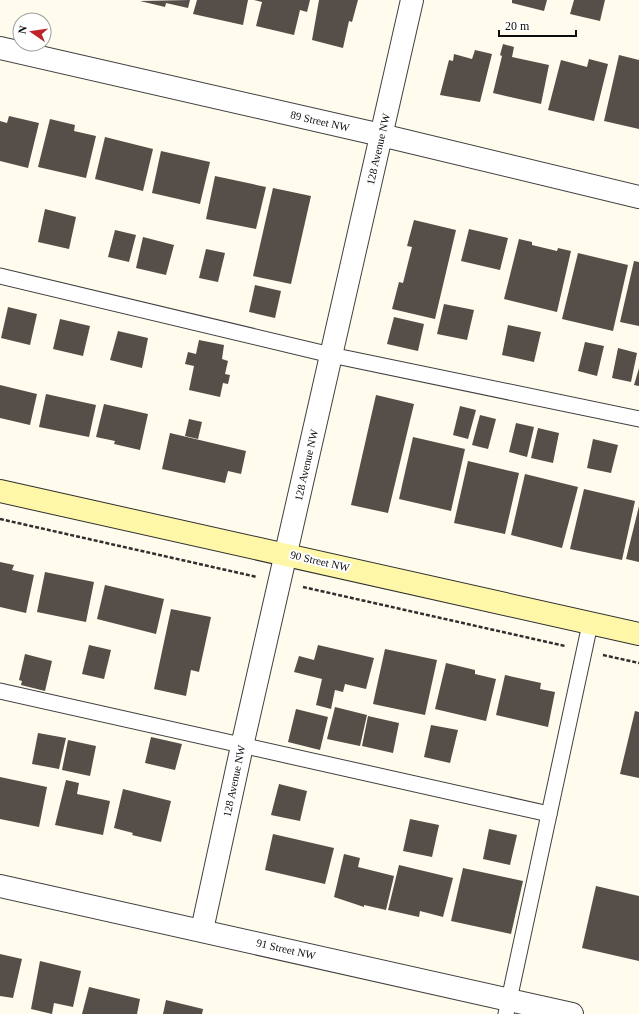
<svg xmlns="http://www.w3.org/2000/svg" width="639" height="1014" font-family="'Times New Roman',serif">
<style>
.building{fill:#564e49}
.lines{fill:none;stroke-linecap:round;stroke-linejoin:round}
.lane-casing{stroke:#404040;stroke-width:17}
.street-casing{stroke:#404040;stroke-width:24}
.secondary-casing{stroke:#2f2f2f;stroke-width:24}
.path{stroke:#2f2f2f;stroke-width:2.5;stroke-dasharray:4 2;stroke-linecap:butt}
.lane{stroke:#fff;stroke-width:15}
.street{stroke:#fff;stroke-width:22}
.secondary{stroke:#fff7a8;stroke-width:22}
.labels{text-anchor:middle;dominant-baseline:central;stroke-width:4;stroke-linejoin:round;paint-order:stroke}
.street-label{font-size:11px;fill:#0d0d0d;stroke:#fff}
</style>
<rect width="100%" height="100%" fill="#fffced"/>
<g class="building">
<polygon points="190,0 188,8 166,3 165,7 140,1"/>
<polygon points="197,0 248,0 243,25 193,14"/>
<polygon points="254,0 310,0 307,12 300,10 294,35 256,26 262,2"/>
<polygon points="319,0 358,0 352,22 349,21 343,48 312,40"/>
<polygon points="512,0 547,0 544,11 512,3"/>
<polygon points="574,0 605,0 600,21 570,14"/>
<polygon points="503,44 514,47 512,57 549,65 541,104 493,93 502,56 500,55"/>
<polygon points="475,50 492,54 480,102 440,95 449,60 453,61 454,54 472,59"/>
<polygon points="619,55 639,60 639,129 604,121"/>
<polygon points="589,59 608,64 594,121 548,110 561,60 587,67"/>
<polygon points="9,116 39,123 28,168 0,161 0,121 7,123"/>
<polygon points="50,119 75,125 74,131 96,136 86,178 38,167"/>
<polygon points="105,137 153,149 143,191 95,179"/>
<polygon points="161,151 210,162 200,204 152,193"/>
<polygon points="215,176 266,187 256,229 206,219"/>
<polygon points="273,188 311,196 291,284 253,276"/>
<polygon points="45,209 76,217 69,249 38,242"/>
<polygon points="414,220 456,230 435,319 392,309 399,282 403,283 412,247 407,246"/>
<polygon points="469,229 508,238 500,270 461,261"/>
<polygon points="115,230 136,235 129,262 108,257"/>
<polygon points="143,237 174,245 166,275 136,268"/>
<polygon points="519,239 532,242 532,245 557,251 558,248 571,251 557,312 504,299"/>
<polygon points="206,249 225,253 218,282 199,278"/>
<polygon points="578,253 628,265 613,331 562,319"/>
<polygon points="634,261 639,262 639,326 620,322"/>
<polygon points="255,285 281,291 275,318 249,312"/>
<polygon points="444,304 474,310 467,340 437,334"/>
<polygon points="8,307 37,314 30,345 1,338"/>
<polygon points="394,317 424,324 418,351 387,344"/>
<polygon points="60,319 90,326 83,356 53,349"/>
<polygon points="508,325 541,332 534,362 502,355"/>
<polygon points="118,331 148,338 142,368 110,360"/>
<polygon points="199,340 224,345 222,359 228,361 225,374 230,375 228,384 223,383 220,397 189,390 194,366 185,364 188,352 196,354"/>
<polygon points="585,342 604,346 597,376 578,371"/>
<polygon points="618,348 637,353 631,382 612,378"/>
<polygon points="639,368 639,386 634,385"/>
<polygon points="0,385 37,394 30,425 0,418"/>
<polygon points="46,394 96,405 89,437 39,427"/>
<polygon points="376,395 414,404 388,513 351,505"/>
<polygon points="104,404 148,414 140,450 114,444 115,441 96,437"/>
<polygon points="460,406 476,410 468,439 453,435"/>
<polygon points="480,415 496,419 488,449 472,445"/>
<polygon points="189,419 202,422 198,439 185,436"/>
<polygon points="516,423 534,427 527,457 509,452"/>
<polygon points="538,428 559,433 553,463 531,458"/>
<polygon points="170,433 246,451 241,474 228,471 225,483 162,469"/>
<polygon points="413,437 465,449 451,511 399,499"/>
<polygon points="593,439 618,445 611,473 587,468"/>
<polygon points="468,461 519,473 505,534 454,523"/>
<polygon points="525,474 578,487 562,548 511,535"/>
<polygon points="584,489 635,501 622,560 570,549"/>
<polygon points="639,506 639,562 626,559"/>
<polygon points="0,562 14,565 12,570 34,575 26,613 0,607"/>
<polygon points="45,572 94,582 86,622 37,612"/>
<polygon points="105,585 164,599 156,634 97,619"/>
<polygon points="171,609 211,617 199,672 191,670 186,696 154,689"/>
<polygon points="89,645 111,650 104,679 82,674"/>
<polygon points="318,645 374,658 366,689 345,684 343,692 335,690 331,709 316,705 322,679 294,672 299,656 314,660"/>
<polygon points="385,649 437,660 425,715 373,704"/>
<polygon points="25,654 52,661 45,691 21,685 22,681 19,680"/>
<polygon points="446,663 475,670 475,674 496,679 486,721 435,709"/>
<polygon points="505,675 541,683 540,689 555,692 548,727 496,715"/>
<polygon points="335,707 367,715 360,746 327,739"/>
<polygon points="296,709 328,717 320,750 288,742"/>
<polygon points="635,711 639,712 639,778 620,774"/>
<polygon points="368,716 399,723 393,753 362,746"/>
<polygon points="431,725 458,730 450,763 424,757"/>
<polygon points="38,733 66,738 59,769 32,764"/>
<polygon points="151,737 182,744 175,770 145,763"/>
<polygon points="68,740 96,746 90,776 62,770"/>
<polygon points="0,777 47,787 39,827 0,819"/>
<polygon points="66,780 79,783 77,794 110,801 103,835 55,825"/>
<polygon points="279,784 307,791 300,821 271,815"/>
<polygon points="123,789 171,801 161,842 132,835 133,833 114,828"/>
<polygon points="410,819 439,825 432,857 403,851"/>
<polygon points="489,829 517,835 510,865 483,859"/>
<polygon points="273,834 334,848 325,884 265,870"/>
<polygon points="344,854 360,858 358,867 394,876 386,910 364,905 364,907 334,897"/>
<polygon points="399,865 453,878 443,917 420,911 419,917 388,910"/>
<polygon points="463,868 523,881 511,934 451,921"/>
<polygon points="596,886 639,896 639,961 582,948"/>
<polygon points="0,954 22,959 13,998 0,996"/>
<polygon points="40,961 81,971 73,1007 54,1003 52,1014 31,1009"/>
<polygon points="89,987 140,999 137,1014 82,1014"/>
<polygon points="166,1000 203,1009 202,1014 163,1014"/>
</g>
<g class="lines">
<defs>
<g id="lane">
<polyline points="0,276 331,355 639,419"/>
<polyline points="0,691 549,814"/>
<polyline points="506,1014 590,624"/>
</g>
<g id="street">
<polyline points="0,48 381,135 639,197"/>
<polyline points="0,886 572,1014"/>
<polyline points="202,930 242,746 412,0"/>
</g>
<polyline id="secondary" points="0,491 639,634"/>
</defs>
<use href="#lane" class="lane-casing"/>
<use href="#street" class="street-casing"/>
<use href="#secondary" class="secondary-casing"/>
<g class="path">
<polyline points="0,519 257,577"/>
<polyline points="303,587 565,646"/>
<polyline points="603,655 639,663"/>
</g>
<use href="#lane" class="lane"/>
<use href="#street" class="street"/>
<use href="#secondary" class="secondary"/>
</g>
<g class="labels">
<g class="street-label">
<text transform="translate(320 121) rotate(13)">89 Street NW</text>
<text transform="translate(378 149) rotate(-77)">128 Avenue NW</text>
<text transform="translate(306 465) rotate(-77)">128 Avenue NW</text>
<text transform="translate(320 561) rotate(13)">90 Street NW</text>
<text transform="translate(234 781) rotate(-78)">128 Avenue NW</text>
<text transform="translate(286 949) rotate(13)">91 Street NW</text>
</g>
</g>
<g transform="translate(32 32) rotate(283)"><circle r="19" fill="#ffffff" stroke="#9e9e9e"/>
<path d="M0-3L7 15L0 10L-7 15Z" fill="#be2429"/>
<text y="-6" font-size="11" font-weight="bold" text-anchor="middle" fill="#0d0d0d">N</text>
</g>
<path d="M499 30v6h77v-6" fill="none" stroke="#0d0d0d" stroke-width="2"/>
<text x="505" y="30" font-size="12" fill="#0d0d0d" stroke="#ffffff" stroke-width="3" paint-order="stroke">20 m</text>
</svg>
